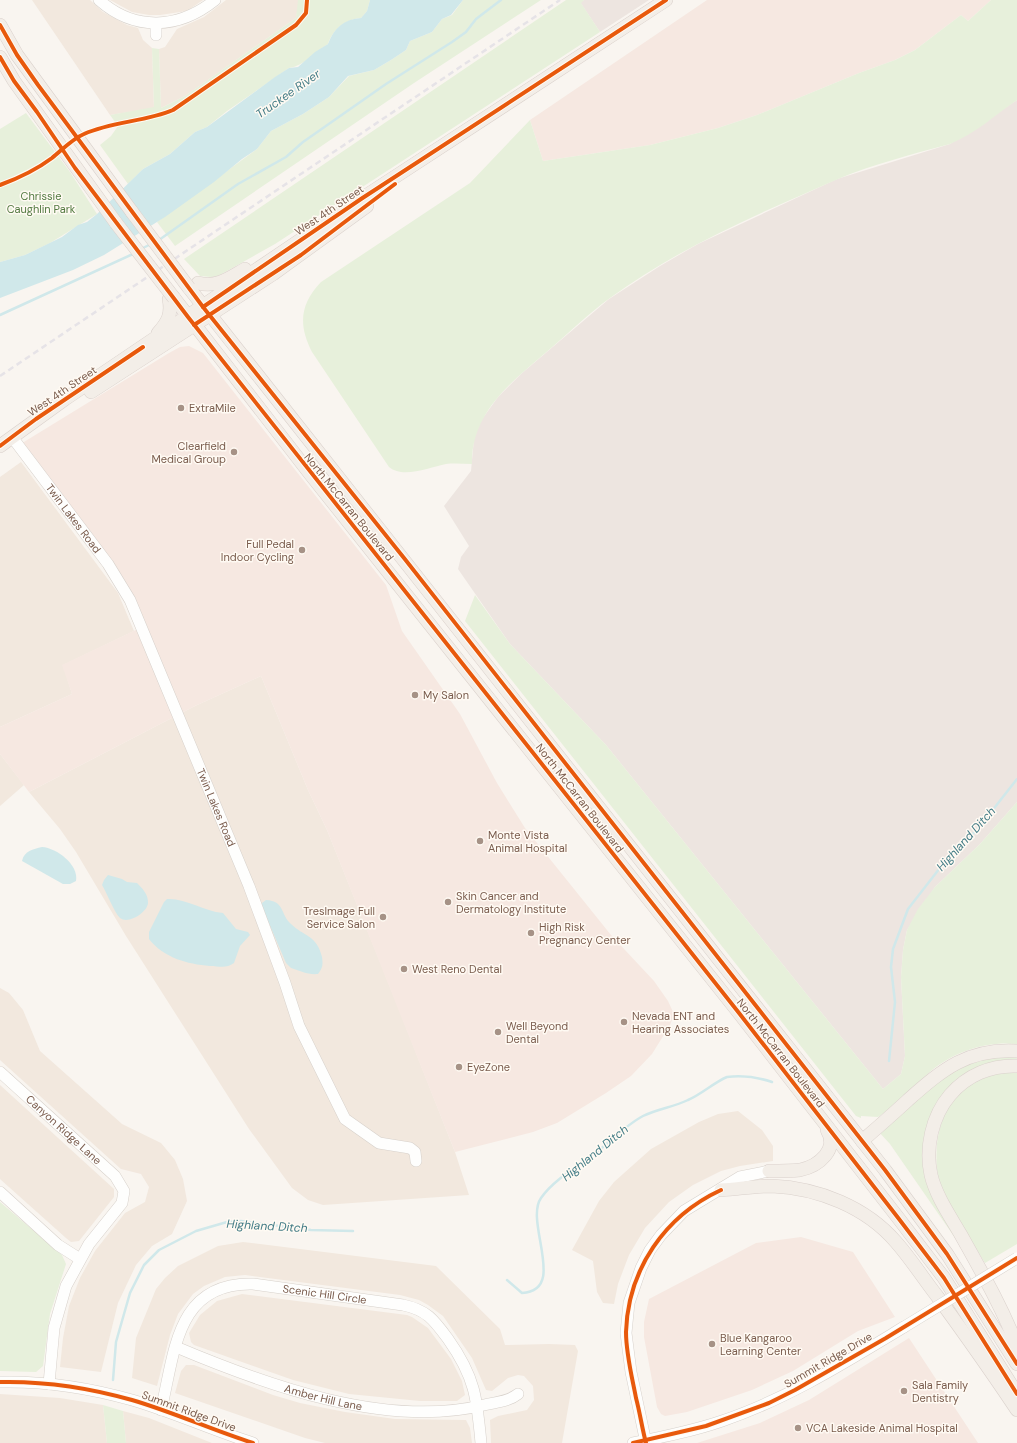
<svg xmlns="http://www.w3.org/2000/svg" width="1017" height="1443" font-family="'DM Sans',sans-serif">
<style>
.residential{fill:#f2e8de}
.commercial{fill:#f6e8e1}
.industrial{fill:#ede5e0}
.green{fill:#e7f0db}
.water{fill:#d0e8ea}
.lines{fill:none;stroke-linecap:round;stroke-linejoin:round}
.stream{stroke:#d0e8ea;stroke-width:2.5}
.minor-casing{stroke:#d7d1cb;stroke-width:12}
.major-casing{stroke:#dad1cc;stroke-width:14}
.minor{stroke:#fefefd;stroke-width:11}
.major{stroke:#f3eee8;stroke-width:13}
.rail{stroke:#e6e3e7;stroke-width:2.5;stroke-dasharray:6 4;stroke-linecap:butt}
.minor-bridge-casing{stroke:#d7d1cb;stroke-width:12;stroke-linecap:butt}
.major-bridge-casing{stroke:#dad1cc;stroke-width:14;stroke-linecap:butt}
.minor-bridge{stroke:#fefefd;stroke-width:11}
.major-bridge{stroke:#f3eee8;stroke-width:13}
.cycleway-casing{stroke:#fffaf3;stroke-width:6}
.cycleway{stroke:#e8590c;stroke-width:4}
.poi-dot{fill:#a69286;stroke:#fffaf3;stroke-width:1.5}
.labels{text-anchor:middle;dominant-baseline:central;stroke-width:3;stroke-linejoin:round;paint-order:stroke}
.park-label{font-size:11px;fill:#537a41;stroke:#fffaf3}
.street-label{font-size:11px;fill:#7a5c4d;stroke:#fffaf3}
.poi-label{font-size:11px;fill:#7a5c4d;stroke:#fffaf3;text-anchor:start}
.water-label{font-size:12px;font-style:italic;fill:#437c86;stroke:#fffaf3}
</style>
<rect width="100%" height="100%" fill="#f9f5f0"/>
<g class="residential">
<polygon points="32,0 90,0 103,12 127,25 138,28 143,40 152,48 154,108 110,115"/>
<polygon points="110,0 203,0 187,11 160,15 149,15 132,12"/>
<polygon points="226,0 298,0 299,3 296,18 185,96 161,108 159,49 165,47 177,29 204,17"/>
<polygon points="21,462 118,593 134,631 63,665 72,694 0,727 0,477"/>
<polygon points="261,676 308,790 327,830 396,1002 455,1152 469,1195 323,1205 308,1200 292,1188 249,1129 126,936 76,852 60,829 29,792 195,706"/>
<polygon points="0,754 24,785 0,806"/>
<polygon points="0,988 9,993 23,1010 40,1051 122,1124 161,1143 175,1160 183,1179 187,1201 172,1234 152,1246 136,1265 118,1303 101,1372 60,1367 63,1338 69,1306 80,1278 95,1251 125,1213 145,1202 149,1187 141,1174 121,1169 0,1060"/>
<polygon points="0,1085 114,1189 114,1197 79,1241 71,1242 66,1238 0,1179"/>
<polygon points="738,1111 762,1130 773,1146 773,1161 740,1166 721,1171 693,1185 669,1202 645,1228 629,1255 618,1284 614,1304 603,1303 597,1292 593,1261 572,1250 599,1201 614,1182 651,1149 699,1122 718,1114"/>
<polygon points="243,1242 436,1266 500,1329 505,1345 549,1344 575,1345 578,1351 562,1443 491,1443 490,1420 498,1416 527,1410 534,1400 533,1386 524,1376 518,1375 508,1378 492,1391 486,1390 472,1358 443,1316 428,1305 419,1300 400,1295 245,1275 225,1277 204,1286 193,1294 178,1314 170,1335 157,1386 132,1378 136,1338 156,1289 165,1278 178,1266 218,1246"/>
<polygon points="242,1294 407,1315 412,1317 428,1328 451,1359 462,1381 465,1395 457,1401 420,1401 349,1394 293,1380 194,1345 191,1342 189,1333 200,1315 217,1301"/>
<polygon points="186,1365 194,1365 273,1395 300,1403 345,1412 395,1419 466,1420 470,1428 472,1443 325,1443 305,1438 175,1393 181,1371"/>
<polygon points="0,1394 60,1398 103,1405 107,1443 0,1443"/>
<polygon points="123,1411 149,1418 212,1443 126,1443"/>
</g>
<g class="commercial">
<polygon points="707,0 991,0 968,21 961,15 915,50 895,60 859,73 757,115 718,128 650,145 543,161 530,120"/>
<polygon points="189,346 203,353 386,585 402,631 460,714 497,783 525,828 611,935 654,981 668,1001 674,1014 670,1025 652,1054 631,1076 606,1093 557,1123 533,1132 455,1152 327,830 308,790 261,676 195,706 29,792 0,754 0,727 72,694 62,665 142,627 135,611 19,445 169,353 180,347"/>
<polygon points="801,1237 853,1252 895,1317 858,1331 793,1371 752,1390 687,1412 665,1416 661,1414 657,1407 644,1337 644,1322 649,1299 756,1243"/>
<polygon points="909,1338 978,1443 697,1443 760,1423 809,1400"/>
</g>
<g class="industrial">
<polygon points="584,0 649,0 600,32 580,2"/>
<polygon points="1017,100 1017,802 980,844 935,887 907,930 903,950 901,977 905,1056 901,1074 883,1089 606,745 510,644 458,569 461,557 469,546 444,506 471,471 474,438 480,422 498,397 521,374 609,299 660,266 698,244 837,179 950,144"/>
</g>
<g class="green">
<path d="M 298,0 L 370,0 L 367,11 L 361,18 C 346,19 333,29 328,44 C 315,52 304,66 289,68 L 227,111 L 207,127 L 195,132 L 170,154 L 143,169 L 128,184 L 100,145 L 111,136 L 118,126 L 110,115 L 154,107 L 152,48 L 159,49 L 161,108 L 185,96 L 296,18 Z"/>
<polygon points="463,0 541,0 414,83 175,246 157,222 257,149 271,131 303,114 329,97 349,76 374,70 391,60 406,50 410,41 432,32 442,19 452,15"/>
<polygon points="566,0 584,0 581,3 600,32 275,244 218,276 211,277 200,276 184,259"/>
<path d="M 991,0 L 1017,0 L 1017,100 C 994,116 976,133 950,144 C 913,154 874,164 838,179 C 821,186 805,194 788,201 C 726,228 665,258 610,298 C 589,313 570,332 550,349 C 514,380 471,411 472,464 C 463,464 455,463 446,464 C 430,467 403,479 389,467 L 312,352 C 298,325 300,304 321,282 L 470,183 L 530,120 L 543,161 L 650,145 L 718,128 L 757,115 L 859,73 L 895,60 L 915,50 L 961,15 L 968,21 Z"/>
<polygon points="26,113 70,172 97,214 50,243 25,255 0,262 0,129"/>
<path d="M 475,595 L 510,644 L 606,745 L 883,1089 L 901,1074 L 905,1056 L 901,977 L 903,950 L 907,930 L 918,909 L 935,887 L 980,844 L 1017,802 L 1017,1044 C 987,1041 955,1051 931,1071 C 914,1086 898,1104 878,1117 L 861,1116 L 861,1118 L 856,1116 L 465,621 Z"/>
<polygon points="1017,1055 1017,1063 965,1075 926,1143 962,1248 890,1144 879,1132 942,1075 968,1061"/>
<path d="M 1006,1072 L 1017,1073 L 1017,1244 L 985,1263 C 971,1239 949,1209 940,1183 C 936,1171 936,1158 937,1144 C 942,1103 965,1079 1006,1072 Z"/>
<polygon points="0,1202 62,1255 66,1264 50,1314 43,1366 36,1372 0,1371"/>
<polygon points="103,1405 123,1411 126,1443 107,1443"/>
</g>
<g class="water">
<path d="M 370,0 L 463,0 L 451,15 L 442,19 L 432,32 L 410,41 L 406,50 L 391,60 L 374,70 L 348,76 L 329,97 L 303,114 L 271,131 L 257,149 L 242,159 L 214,182 L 165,217 L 104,255 L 73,270 L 0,298 L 0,262 L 25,255 L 62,237 L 78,225 L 87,222 L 97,214 L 143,169 L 170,154 L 195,132 L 207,127 L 275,77 L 289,68 L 298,67 L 315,52 L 328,44 C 334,28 344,19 361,18 L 367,11 Z"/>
<path d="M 42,847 C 57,848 79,865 76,881 L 70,884 L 63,884 L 22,861 C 24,851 33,849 42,847 Z"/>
<path d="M 108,875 L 122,879 L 127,882 L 137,883 C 142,888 148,894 148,902 C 149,911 129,925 120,918 C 114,912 107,893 102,885 L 104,880 Z"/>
<path d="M 167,899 C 186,898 203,911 223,913 L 236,929 L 248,932 L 250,935 L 240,946 L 234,963 C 226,969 219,966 210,966 C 187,964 164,958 149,939 L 149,932 L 164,902 Z"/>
<path d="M 266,900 C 285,901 280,914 291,924 C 303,936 317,935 322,957 C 323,964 323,968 318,974 C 308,975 300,971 291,968 L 286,963 L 262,907 L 262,903 Z"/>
</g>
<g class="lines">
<g class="stream">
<polyline points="159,240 238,184 286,157 303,142 386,84 452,42 466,32 476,19 501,0"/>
<polyline points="141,249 151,244"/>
<polyline points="0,315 135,253"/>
<polyline points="889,1061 895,1002 891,967 893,949 908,909 950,855 977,830 1017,779"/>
<path d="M 507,1280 L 522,1293 C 568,1291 524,1222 541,1198 C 554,1179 579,1166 597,1152 C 612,1140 626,1125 643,1116 C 657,1109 674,1107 688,1100 C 702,1094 713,1083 727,1077 C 742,1075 757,1077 772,1082"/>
<polyline points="113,1380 116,1342 130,1293 144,1265 159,1250 196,1231 227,1222 241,1221 311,1230 353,1231"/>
</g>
<defs>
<g id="minor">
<path d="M 99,0 C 135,32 179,29 215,0"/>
<polyline points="156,35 156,24"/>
<path id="s1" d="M 12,437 L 108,564 L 130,600 L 249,886 L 285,983 L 299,1026 L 345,1119 L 379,1143 L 410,1148 L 415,1152 L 416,1161"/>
<path id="s2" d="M 0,1072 L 115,1176 L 124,1191 L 122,1203 L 89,1244 L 66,1286 L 54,1328 L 49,1384"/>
<polyline points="0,1192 58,1245 80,1259"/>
<path id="s3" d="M 176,1347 C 266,1385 386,1429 484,1405 C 496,1402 508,1402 518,1394"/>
<path d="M 0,1382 C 44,1381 90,1388 132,1400 C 173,1412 212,1430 253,1443"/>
<path id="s4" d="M 161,1410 C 175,1352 176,1282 253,1284 L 403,1305 C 427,1310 434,1320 448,1339 C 475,1377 477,1398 481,1443"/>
<path d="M 633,1443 C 663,1437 693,1431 722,1421 C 787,1399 846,1362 904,1327"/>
<polyline points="646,1443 631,1372 626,1333 629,1303 641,1268 650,1250 661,1235 684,1211 740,1177 769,1171"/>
</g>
<g id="major">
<polyline points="0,25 17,55 132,212"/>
<polyline points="0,57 14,81 116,223"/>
<path d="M 198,283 C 217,288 229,278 245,269"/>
<polyline points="189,288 885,1170 947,1254 1017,1364"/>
<polyline points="174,298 311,475 739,1013 899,1219 944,1278 1017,1394"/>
<path d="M 158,333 C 168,322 172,314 169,299"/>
<polyline points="91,392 273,274 367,206"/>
<polyline points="0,446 65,399 361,199 666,0"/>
<path d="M 1017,1066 C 991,1065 967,1075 950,1095 C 932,1116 925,1148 931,1175 C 936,1196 950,1216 961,1235 C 981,1271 1002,1307 1017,1346"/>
<path d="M 862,1141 C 878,1127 893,1114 908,1100 C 943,1069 968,1048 1017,1051"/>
<path d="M 769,1171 C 779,1171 790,1171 800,1170 C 819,1166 839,1149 827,1130"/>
<path d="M 721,1190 C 738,1189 755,1186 772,1186 C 818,1188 866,1207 896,1242 C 911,1259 923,1278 937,1296 C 964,1333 991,1371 1017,1410"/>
</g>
</defs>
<use href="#minor" class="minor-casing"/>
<use href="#major" class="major-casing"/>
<use href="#minor" class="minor"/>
<use href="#major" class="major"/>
<polyline class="rail" points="0,376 560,0"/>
<defs>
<polyline id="minor-bridge" points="904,1327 1017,1258"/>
<g id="major-bridge">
<polyline points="132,212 189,288"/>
<polyline points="116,223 174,298"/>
</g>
</defs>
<use href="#minor-bridge" class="minor-bridge-casing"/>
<use href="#major-bridge" class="major-bridge-casing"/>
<use href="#minor-bridge" class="minor-bridge"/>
<use href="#major-bridge" class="major-bridge"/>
<defs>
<g id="cycleway">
<polyline points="0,25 17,55 38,85 203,307 404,558 885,1170 947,1254 1017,1364"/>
<polyline points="0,57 14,81 37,112 75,168 188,317 739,1013 899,1219 944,1278 1017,1394"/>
<path d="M 0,185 C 19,178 36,170 52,158 C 62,150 72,139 84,134 C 113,121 145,122 173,110 L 296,25 L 306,13 L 307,0"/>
<polyline points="203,307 361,199 666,0"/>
<polyline points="194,325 301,255 395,184"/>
<polyline points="0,446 36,419 143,347"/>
<path d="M 0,1382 C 44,1381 90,1388 132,1400 C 173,1412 212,1430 253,1443"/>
<polyline points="633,1443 706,1426 769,1403 795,1390 886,1338 1017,1258"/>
<path d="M 646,1443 C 642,1428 640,1413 636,1398 C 632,1377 626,1354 626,1332 C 628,1269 665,1216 721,1190"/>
</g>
</defs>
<use href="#cycleway" class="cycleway-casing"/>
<use href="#cycleway" class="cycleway"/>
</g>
<g class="poi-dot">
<circle cx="181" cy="408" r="4"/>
<circle cx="234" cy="452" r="4"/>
<circle cx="302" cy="550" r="4"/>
<circle cx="415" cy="695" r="4"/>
<circle cx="480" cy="841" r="4"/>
<circle cx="448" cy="902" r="4"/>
<circle cx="383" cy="917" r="4"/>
<circle cx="531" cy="933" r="4"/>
<circle cx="404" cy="969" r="4"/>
<circle cx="624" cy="1022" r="4"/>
<circle cx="498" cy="1032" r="4"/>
<circle cx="459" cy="1067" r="4"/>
<circle cx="712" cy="1344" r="4"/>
<circle cx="904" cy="1391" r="4"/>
<circle cx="798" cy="1428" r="4"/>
</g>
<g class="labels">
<g class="park-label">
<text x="41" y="196">Chrissie<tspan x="41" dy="13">Caughlin Park</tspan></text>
</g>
<g class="street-label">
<text transform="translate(329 210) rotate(-34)">West 4th Street</text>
<text transform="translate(62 391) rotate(-34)">West 4th Street</text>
<text transform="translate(349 507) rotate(51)">North McCarran Boulevard</text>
<text stroke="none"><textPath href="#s1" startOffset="102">Twin Lakes Road</textPath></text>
<text transform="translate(580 798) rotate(52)">North McCarran Boulevard</text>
<text stroke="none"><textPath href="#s1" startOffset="426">Twin Lakes Road</textPath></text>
<text transform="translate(781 1053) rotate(52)">North McCarran Boulevard</text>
<text stroke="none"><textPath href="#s2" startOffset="86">Canyon Ridge Lane</textPath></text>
<text stroke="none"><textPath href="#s4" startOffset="247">Scenic Hill Circle</textPath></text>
<text transform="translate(828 1360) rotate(-30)">Summit Ridge Drive</text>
<text stroke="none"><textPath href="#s3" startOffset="156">Amber Hill Lane</textPath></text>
<text transform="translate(189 1411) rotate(20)">Summit Ridge Drive</text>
</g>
<g class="poi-label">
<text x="189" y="408">ExtraMile</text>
<text x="226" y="446" text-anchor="end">Clearfield<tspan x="226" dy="13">Medical Group</tspan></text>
<text x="294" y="544" text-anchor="end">Full Pedal<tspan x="294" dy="13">Indoor Cycling</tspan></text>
<text x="423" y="695">My Salon</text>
<text x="488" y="835">Monte Vista<tspan x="488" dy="13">Animal Hospital</tspan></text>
<text x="456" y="896">Skin Cancer and<tspan x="456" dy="13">Dermatology Institute</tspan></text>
<text x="375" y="911" text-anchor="end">TresImage Full<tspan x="375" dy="13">Service Salon</tspan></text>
<text x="539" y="927">High Risk<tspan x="539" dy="13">Pregnancy Center</tspan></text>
<text x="412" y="969">West Reno Dental</text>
<text x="632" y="1016">Nevada ENT and<tspan x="632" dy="13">Hearing Associates</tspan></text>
<text x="506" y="1026">Well Beyond<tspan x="506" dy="13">Dental</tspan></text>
<text x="467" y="1067">EyeZone</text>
<text x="720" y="1338">Blue Kangaroo<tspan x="720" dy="13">Learning Center</tspan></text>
<text x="912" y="1385">Sala Family<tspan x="912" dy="13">Dentistry</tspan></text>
<text x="806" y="1428">VCA Lakeside Animal Hospital</text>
</g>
<g class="water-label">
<text transform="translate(288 94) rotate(-35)">Truckee River</text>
<text transform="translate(966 839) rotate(-48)">Highland Ditch</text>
<text transform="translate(595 1153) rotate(-39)">Highland Ditch</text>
<text transform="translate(267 1226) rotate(3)">Highland Ditch</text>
</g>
</g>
</svg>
